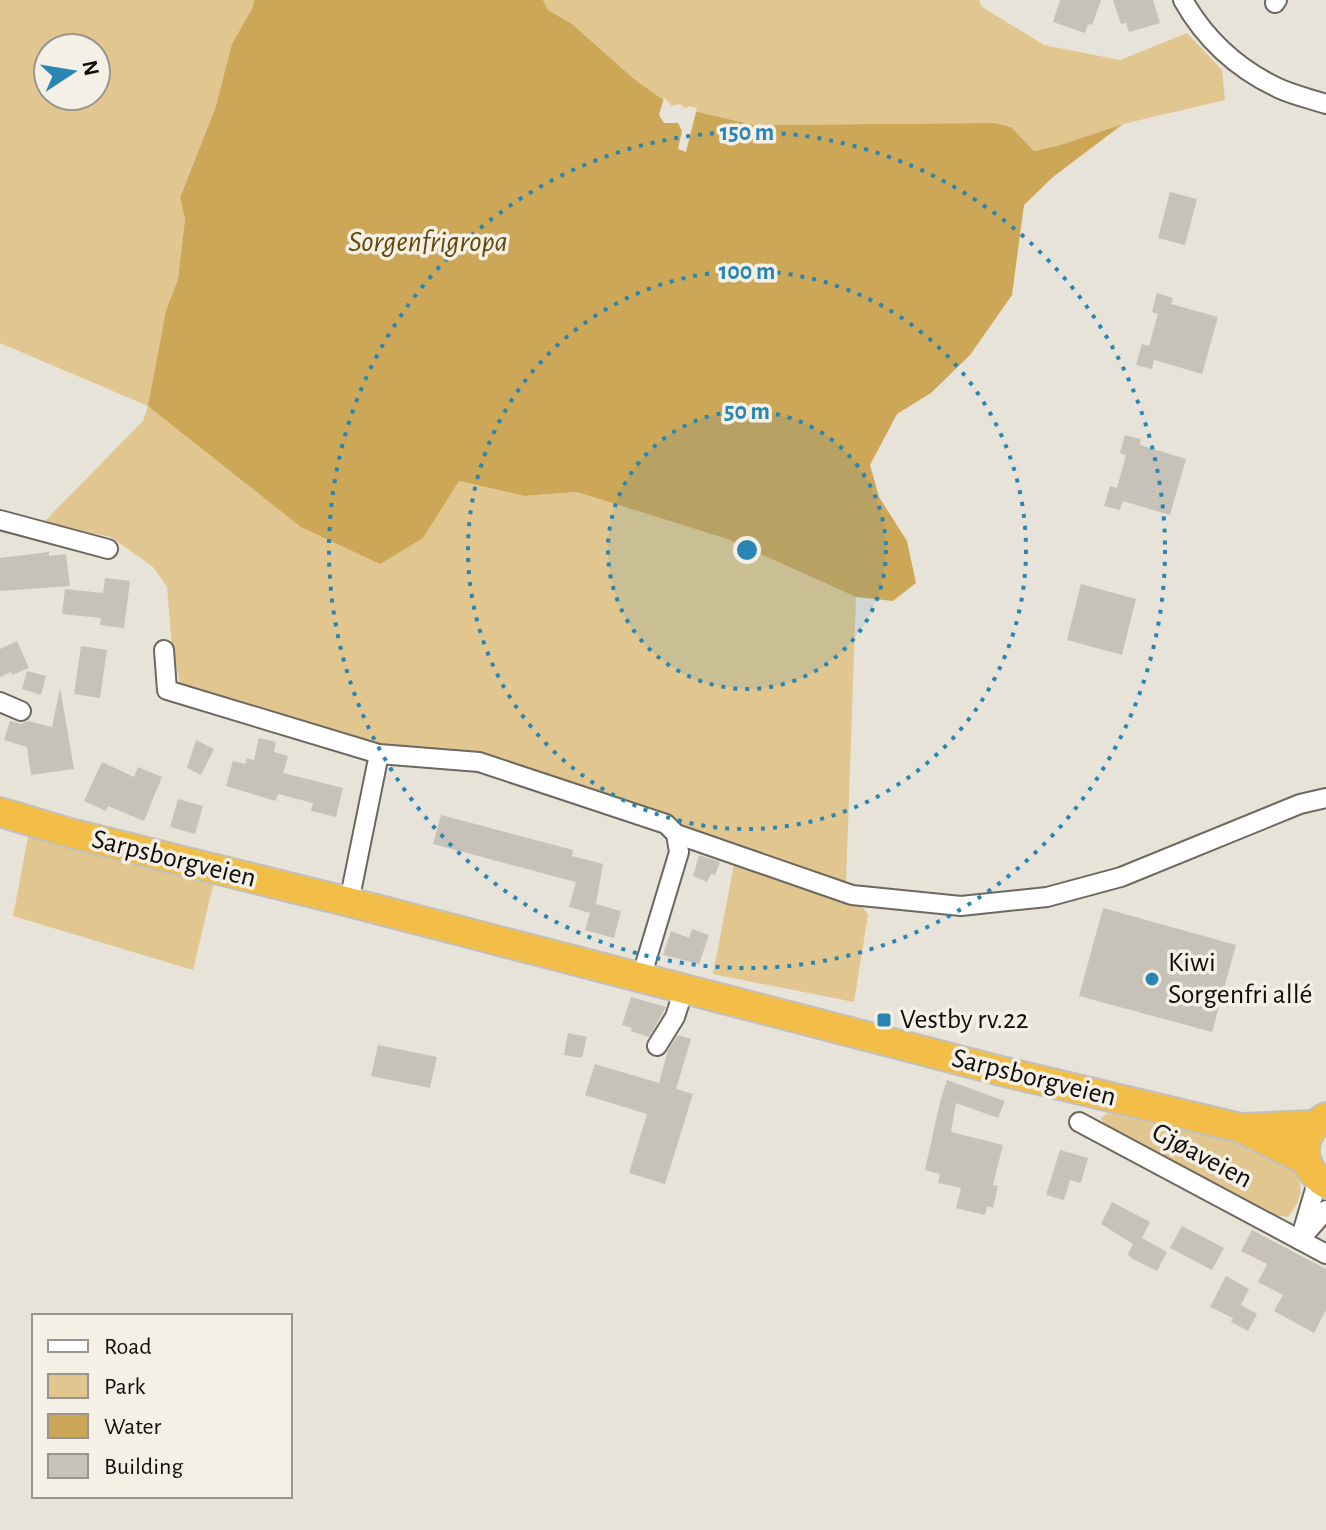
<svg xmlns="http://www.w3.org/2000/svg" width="1326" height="1530" font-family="'Alegreya Sans',sans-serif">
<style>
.green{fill:#e1c690;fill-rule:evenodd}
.water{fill:#cca758}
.pier{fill:#e8e3d9}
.building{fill:#c7c2b8}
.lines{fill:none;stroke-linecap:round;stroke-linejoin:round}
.minor-casing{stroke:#6d685f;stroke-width:22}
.highway-casing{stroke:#c1c0bf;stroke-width:32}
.minor{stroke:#fff;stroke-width:18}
.highway{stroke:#f2be47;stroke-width:28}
.ring{fill:none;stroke:#2986b2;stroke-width:4;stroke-dasharray:4 8}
.poi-dot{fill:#2986b2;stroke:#f5f0e6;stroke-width:3}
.labels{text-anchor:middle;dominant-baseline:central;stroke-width:7;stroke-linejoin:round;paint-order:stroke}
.street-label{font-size:28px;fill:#0f0d0a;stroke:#f5f0e6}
.poi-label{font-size:28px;fill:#0f0d0a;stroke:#f5f0e6;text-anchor:start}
.water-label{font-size:30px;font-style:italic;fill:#624909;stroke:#f5f0e6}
.centre{fill:#2986b2;stroke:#f5f0e6;stroke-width:4}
.ring-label{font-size:24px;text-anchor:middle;font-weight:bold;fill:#2986b2;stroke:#f5f0e6;stroke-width:7;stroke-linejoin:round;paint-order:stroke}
</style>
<rect width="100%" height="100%" fill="#e8e3d9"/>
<g class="green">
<path d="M 0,0 L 254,0 L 253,7 L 232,45 L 215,109 L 180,196 L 185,219 L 178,279 L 166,311 L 423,538 L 458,481 L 524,496 L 577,492 L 727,539 L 856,597 L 846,883 L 868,915 L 854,1002 L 713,974 L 736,854 L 473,758 L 382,756 L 181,687 L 172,648 L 167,587 L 153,567 L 111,537 L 43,523 L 143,421 L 148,406 L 0,343 ZM 48,48 L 96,48 L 96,96 L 48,96 Z"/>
<polygon points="543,0 979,0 982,7 1044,45 1120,60 1187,33 1222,70 1225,100 1123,124 1057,146 1034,151 1011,127 994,123 754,125 672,106 634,79 572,24 548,10"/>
<polygon points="34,822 217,869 193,970 13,916 28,837"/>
<path d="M 1108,1113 L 1282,1153 C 1300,1179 1310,1188 1288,1217 L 1275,1215 L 1104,1124 L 1101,1118 Z"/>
</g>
<polygon class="water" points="254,0 543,0 548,10 572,24 634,79 672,106 754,125 994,123 1011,127 1034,151 1057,146 1123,124 1053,177 1024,205 1012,295 970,355 931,393 897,414 870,465 879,497 907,541 916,583 893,601 856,597 727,539 577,492 524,496 459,481 423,538 380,564 301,527 148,406 166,311 178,279 185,219 180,197 215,109 232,44 253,7"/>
<polygon class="pier" points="664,98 672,106 680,104 685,108 690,106 697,108 686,152 678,149 682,131 678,123 664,123 659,115"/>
<g class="building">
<polygon points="1060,0 1101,0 1092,25 1088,24 1085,33 1053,22"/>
<polygon points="1113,0 1153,0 1160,23 1129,32 1126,23 1121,24"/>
<polygon points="1170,192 1197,199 1185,245 1158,238"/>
<polygon points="1157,293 1173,298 1171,304 1218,317 1202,374 1154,360 1152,369 1136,365 1142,344 1149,346 1158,314 1152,312"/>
<polygon points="1125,435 1141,439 1140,445 1186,459 1170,515 1123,501 1120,510 1104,506 1110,486 1117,488 1126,455 1120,453"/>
<polygon points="49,552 49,556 66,554 70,586 0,591 0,558"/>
<polygon points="105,578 130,581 124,628 100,625 101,618 62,614 65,589 103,593"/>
<polygon points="1081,584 1136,599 1122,655 1067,640"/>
<polygon points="17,641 29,668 12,675 11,672 0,677 0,649"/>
<polygon points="81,646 107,650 100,698 74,694"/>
<polygon points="27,671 46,676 41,695 22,689"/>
<polygon points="60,688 74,769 31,775 27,747 4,740 10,721 21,724 28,721 52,727"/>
<polygon points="259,738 276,742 274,752 288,756 283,773 343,788 336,817 311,811 313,803 278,794 276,801 226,786 233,761 245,764 247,758 254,760"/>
<polygon points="196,740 214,749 201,775 187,768"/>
<polygon points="102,762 134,777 138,767 162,777 144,821 108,806 106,811 84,801"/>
<polygon points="178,799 203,806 195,834 170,827"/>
<polygon points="441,815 573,850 572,856 603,864 596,904 621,911 614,938 585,930 590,913 569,907 576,882 433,844"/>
<polygon points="699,855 720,862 715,875 711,874 707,882 693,876"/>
<polygon points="1103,908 1236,945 1212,1032 1079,996"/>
<polygon points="692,929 709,935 699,964 663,955 671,931 689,938"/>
<polygon points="631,997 666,1007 649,1037 631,1031 632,1028 622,1025"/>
<polygon points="568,1033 587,1037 582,1058 564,1055"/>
<polygon points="678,1035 691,1039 676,1089 693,1094 665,1184 629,1173 647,1114 585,1095 595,1064 659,1083 668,1050"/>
<polygon points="378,1045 437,1057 430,1088 371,1076"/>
<polygon points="947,1080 1005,1101 998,1118 956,1103 951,1132 1003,1145 993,1185 998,1186 993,1208 987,1206 985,1215 956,1208 961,1188 938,1183 940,1174 925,1170 940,1102"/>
<polygon points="1060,1150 1088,1158 1081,1183 1070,1180 1064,1200 1046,1195"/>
<polygon points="1112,1202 1150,1222 1142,1238 1167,1252 1157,1271 1131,1258 1128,1254 1133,1244 1101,1224"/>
<polygon points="1182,1226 1224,1248 1212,1270 1170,1248"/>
<polygon points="1252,1230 1326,1269 1326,1310 1314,1333 1274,1311 1283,1295 1258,1282 1267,1264 1241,1251"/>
<polygon points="1226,1276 1249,1289 1241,1305 1257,1314 1248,1331 1231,1322 1233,1318 1210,1307"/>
</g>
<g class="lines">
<defs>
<g id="minor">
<path d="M 1183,0 C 1205,39 1238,69 1278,88 C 1293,95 1311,99 1326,104"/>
<polyline points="1275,3 1277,0"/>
<polyline points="0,520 108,549"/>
<polyline points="164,650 167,690 379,754 479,762 666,824 676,834 679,852 641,978"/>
<polyline points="0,702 21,711"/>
<polyline points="676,834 852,895 961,906 1047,897 1121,877 1300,804 1326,798"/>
<polyline points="349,902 379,754"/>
<polyline points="657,1046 675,1017 684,989"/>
<polyline points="1079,1122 1326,1254"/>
<polyline points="1304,1235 1326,1210"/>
<polyline points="1300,1240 1318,1179"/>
</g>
<g id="highway">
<polyline points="0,812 70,833 349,902 1001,1071 1241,1128 1305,1160"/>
<path d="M 1326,1117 C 1297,1133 1299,1168 1326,1184"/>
<polyline points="1243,1128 1314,1125"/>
</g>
</defs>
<use href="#minor" class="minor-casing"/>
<use href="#highway" class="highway-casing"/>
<use href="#minor" class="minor"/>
<use href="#highway" class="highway"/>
</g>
<circle cx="747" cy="550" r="139" fill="#2986b2" fill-opacity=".12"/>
<g class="ring">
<circle cx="747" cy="550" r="139"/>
<circle cx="747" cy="550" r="279"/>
<circle cx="747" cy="550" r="418"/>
</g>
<g class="poi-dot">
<circle cx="1152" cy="979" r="8"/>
<rect x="876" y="1012" width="16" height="16" rx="4"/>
</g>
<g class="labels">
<g class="street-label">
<text transform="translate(174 859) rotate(14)">Sarpsborgveien</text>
<text transform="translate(1034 1078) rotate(14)">Sarpsborgveien</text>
<text transform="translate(1202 1156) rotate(28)">Gjøaveien</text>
</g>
<g class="poi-label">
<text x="1168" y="963">Kiwi<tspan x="1168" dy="32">Sorgenfri allé</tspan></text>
<text x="900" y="1020">Vestby rv.22</text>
</g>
<g class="water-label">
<text x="428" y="242">Sorgenfrigropa</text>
</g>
</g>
<circle cx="747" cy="550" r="12" class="centre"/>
<g class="ring-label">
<text x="747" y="140">150 m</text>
<text x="747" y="279">100 m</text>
<text x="747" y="419">50 m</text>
</g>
<rect x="32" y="1314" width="260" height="184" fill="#f5f0e6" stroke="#99958e" stroke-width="2"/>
<rect x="48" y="1340" width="40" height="12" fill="#ffffff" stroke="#99958e" stroke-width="2"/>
<text x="104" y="1354" font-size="24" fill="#0f0d0a">Road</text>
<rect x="48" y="1374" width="40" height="24" fill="#e1c690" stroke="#99958e" stroke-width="2"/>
<text x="104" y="1394" font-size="24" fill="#0f0d0a">Park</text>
<rect x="48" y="1414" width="40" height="24" fill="#cca758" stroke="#99958e" stroke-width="2"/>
<text x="104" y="1434" font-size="24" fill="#0f0d0a">Water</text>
<rect x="48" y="1454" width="40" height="24" fill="#c7c2b8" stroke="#99958e" stroke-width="2"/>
<text x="104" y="1474" font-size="24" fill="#0f0d0a">Building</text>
<g transform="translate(72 72) rotate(78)"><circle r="38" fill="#f5f0e6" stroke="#99958e" stroke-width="2"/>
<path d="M0-6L14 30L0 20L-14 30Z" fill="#2986b2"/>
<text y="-12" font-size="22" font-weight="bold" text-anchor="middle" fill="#0f0d0a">N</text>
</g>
</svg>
